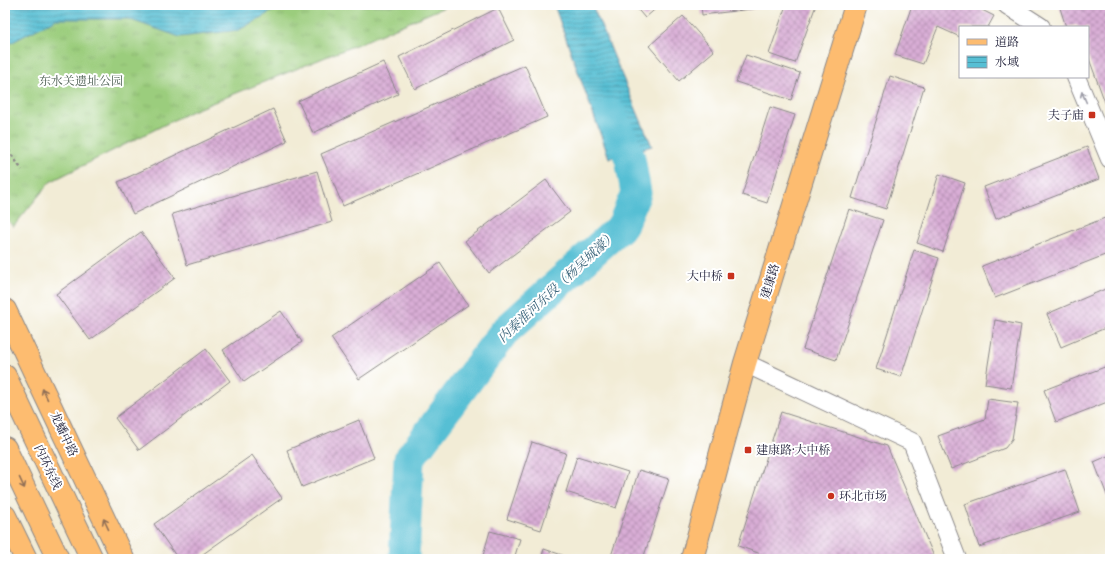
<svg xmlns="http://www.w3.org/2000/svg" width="1115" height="564" font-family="'IM FELL Great Primer','Noto Serif SC',serif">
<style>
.grass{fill:url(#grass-tufts);stroke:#5e785c}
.water{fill:url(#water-rules);stroke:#3c7088}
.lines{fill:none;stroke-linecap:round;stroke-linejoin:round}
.river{stroke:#57bfd4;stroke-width:31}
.building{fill:url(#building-cross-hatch)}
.minor-casing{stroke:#8a8788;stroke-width:20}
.major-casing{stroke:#8a8788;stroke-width:24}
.highway-casing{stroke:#8a8788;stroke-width:24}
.path{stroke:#8a8788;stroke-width:2.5;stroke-dasharray:3 3;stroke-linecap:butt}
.minor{stroke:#fff;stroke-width:18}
.major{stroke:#fdbc70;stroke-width:22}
.highway{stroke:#fdbc70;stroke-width:22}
.oneway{stroke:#9c9ca7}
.oneway2{stroke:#906f56}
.poi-dot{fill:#c8321e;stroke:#fff;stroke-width:1.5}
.labels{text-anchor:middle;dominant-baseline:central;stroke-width:4;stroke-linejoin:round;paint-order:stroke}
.park-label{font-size:12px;fill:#4c5e52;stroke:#fff}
.poi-label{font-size:12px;fill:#22223b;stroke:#fff;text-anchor:end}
.street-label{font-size:12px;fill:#22223b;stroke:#fff}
.water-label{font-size:13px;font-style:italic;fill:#376178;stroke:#fff}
</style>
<defs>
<pattern id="grass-tufts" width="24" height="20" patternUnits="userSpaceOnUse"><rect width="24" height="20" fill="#9bcd7d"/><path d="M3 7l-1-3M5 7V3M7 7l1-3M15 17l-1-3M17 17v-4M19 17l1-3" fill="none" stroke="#85b06d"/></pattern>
<pattern id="water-rules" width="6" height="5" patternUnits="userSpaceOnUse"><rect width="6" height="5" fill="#57bfd4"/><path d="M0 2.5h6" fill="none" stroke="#489bad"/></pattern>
<pattern id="building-cross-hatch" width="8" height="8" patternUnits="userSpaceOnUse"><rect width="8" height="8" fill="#d9add6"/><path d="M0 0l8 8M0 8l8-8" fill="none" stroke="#b08caf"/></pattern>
</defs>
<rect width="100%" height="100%" fill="#fff"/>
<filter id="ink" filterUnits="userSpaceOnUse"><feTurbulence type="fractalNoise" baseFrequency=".025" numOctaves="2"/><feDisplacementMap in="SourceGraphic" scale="8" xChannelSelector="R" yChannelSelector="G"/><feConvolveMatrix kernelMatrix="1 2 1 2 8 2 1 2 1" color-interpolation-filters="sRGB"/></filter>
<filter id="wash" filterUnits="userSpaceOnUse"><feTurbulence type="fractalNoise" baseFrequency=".012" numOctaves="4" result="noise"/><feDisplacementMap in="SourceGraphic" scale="16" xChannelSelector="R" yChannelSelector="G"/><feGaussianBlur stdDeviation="0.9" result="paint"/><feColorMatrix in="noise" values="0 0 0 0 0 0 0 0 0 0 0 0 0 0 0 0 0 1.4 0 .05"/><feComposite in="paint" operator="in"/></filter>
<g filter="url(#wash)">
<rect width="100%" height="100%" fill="#f2ecd6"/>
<polygon class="grass" points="5,5 449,5 363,42 192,111 50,182 13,227 5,216"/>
<g class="water">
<polygon points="5,5 283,5 239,30 180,37 128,19 56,19 5,46"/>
<path d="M 554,5 L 592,5 C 613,52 631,99 652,146 L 609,158 Z"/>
</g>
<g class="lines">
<polyline class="river" points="404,559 409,459 504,332 622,226 636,193 630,158 611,114"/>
</g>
<g id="blocks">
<g class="building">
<polygon points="634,5 660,5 645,18"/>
<polygon points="701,5 768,5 768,7 702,15"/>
<polygon points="786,5 816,5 795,63 769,54"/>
<polygon points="912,5 972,5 994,16 988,27 960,27 960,37 938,27 923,64 895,55"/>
<polygon points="1059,5 1110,5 1110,116 1088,56 1088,27 1078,27 1077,25 1066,27"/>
<polygon points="498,8 514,40 415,89 399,57"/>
<polygon points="683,16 714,51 679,81 649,46"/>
<polygon points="746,55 800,73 791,100 736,82"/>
<polygon points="383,62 398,94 313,133 298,101"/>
<polygon points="525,65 547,117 343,206 321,154"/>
<polygon points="890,76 924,87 886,209 852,198"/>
<polygon points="770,107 795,115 767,203 742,195"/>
<polygon points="273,109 287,141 133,214 118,182"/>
<polygon points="1087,147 1099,179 996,219 984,187"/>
<polygon points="317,171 332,222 187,265 172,214"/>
<polygon points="939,174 965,183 943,252 917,243"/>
<polygon points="546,180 570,212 489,273 465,241"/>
<polygon points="849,209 883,220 836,360 803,349"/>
<polygon points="1110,216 1110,253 995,298 982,266"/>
<polygon points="141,232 175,278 90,340 56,294"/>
<polygon points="914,250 939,258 901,377 876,369"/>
<polygon points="440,263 468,305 359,379 331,338"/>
<polygon points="1110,287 1110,326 1061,347 1047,314"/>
<polygon points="281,311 302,342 244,382 223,350"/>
<polygon points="995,320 1021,325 1011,388 985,384"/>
<polygon points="206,349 230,381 139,450 115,418"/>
<polygon points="1110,365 1110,401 1056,422 1044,390"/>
<polygon points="988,399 1018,403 1012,439 1005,448 951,469 938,436 985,419"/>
<polygon points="781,412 887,446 935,559 763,559 764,555 738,546"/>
<polygon points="359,420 374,458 302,487 287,450"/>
<polygon points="532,442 566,453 541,530 507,519"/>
<polygon points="252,455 282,498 196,559 178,559 154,524"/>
<polygon points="1110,455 1110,503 1094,462"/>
<polygon points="577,456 628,472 616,508 566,492"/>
<polygon points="1065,469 1080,512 979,547 965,504"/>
<polygon points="639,470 669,479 643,559 610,559"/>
<polygon points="490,531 520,539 514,559 482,559"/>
<polygon points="544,549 574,559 541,559"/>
</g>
</g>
</g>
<g filter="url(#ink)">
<use href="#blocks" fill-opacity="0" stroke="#8a8788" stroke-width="1"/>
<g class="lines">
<defs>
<g id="minor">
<polyline points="1007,5 1041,27"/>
<polyline points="1076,77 1110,159"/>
<polyline points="745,363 912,442 957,559"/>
</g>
<g id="major">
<polyline points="5,310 123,559"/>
<polyline points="5,516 26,559"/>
<polyline points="692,559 745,363 856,5"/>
</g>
<g id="highway">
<polyline points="5,376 92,559"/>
<polyline points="5,448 58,559"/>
</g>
</defs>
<use href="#minor" class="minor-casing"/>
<use href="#major" class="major-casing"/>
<use href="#highway" class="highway-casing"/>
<polyline class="path" points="5,145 22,170"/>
<use href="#minor" class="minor"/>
<use href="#major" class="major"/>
<use href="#highway" class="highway"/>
</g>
<defs><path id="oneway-shaft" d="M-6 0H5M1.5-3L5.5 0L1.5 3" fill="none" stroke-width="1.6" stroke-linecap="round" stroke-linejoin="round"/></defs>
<use class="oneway" href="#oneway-shaft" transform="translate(1084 97) rotate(-113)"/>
<g class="oneway2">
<use href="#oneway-shaft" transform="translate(45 394) rotate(-115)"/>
<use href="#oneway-shaft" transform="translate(22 483) rotate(65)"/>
<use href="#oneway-shaft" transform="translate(106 524) rotate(-115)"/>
</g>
</g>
<g class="poi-dot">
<rect x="1088" y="111" width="8" height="8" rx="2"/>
<rect x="727" y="272" width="8" height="8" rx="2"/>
<rect x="744" y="446" width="8" height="8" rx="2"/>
<circle cx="831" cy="496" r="4"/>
</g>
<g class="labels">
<g class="park-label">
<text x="81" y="81">东水关遗址公园</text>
</g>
<g class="poi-label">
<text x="1084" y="115">夫子庙</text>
<text x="723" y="276">大中桥</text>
<text x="756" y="450" text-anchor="start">建康路·大中桥</text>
<text x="839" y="496" text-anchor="start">环北市场</text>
</g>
<g class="street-label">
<text transform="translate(770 281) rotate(-73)">建康路</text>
<text transform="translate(64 434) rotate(65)">龙蟠中路</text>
<text transform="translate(48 467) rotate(65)">内环东线</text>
</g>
<g class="water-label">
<text transform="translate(557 287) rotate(-43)">内秦淮河东段（杨吴城濠）</text>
</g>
</g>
<rect width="1115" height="564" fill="none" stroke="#fff" stroke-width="20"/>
<rect x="959" y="26" width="130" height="52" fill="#ffffff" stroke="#a7a7b1"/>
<rect x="967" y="39" width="20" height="6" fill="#fdbc70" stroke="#a7a7b1"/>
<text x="995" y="46" font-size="12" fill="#22223b">道路</text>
<rect x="967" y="56" width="20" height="12" fill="url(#water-rules)" stroke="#a7a7b1"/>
<text x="995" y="66" font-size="12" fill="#22223b">水域</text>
</svg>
